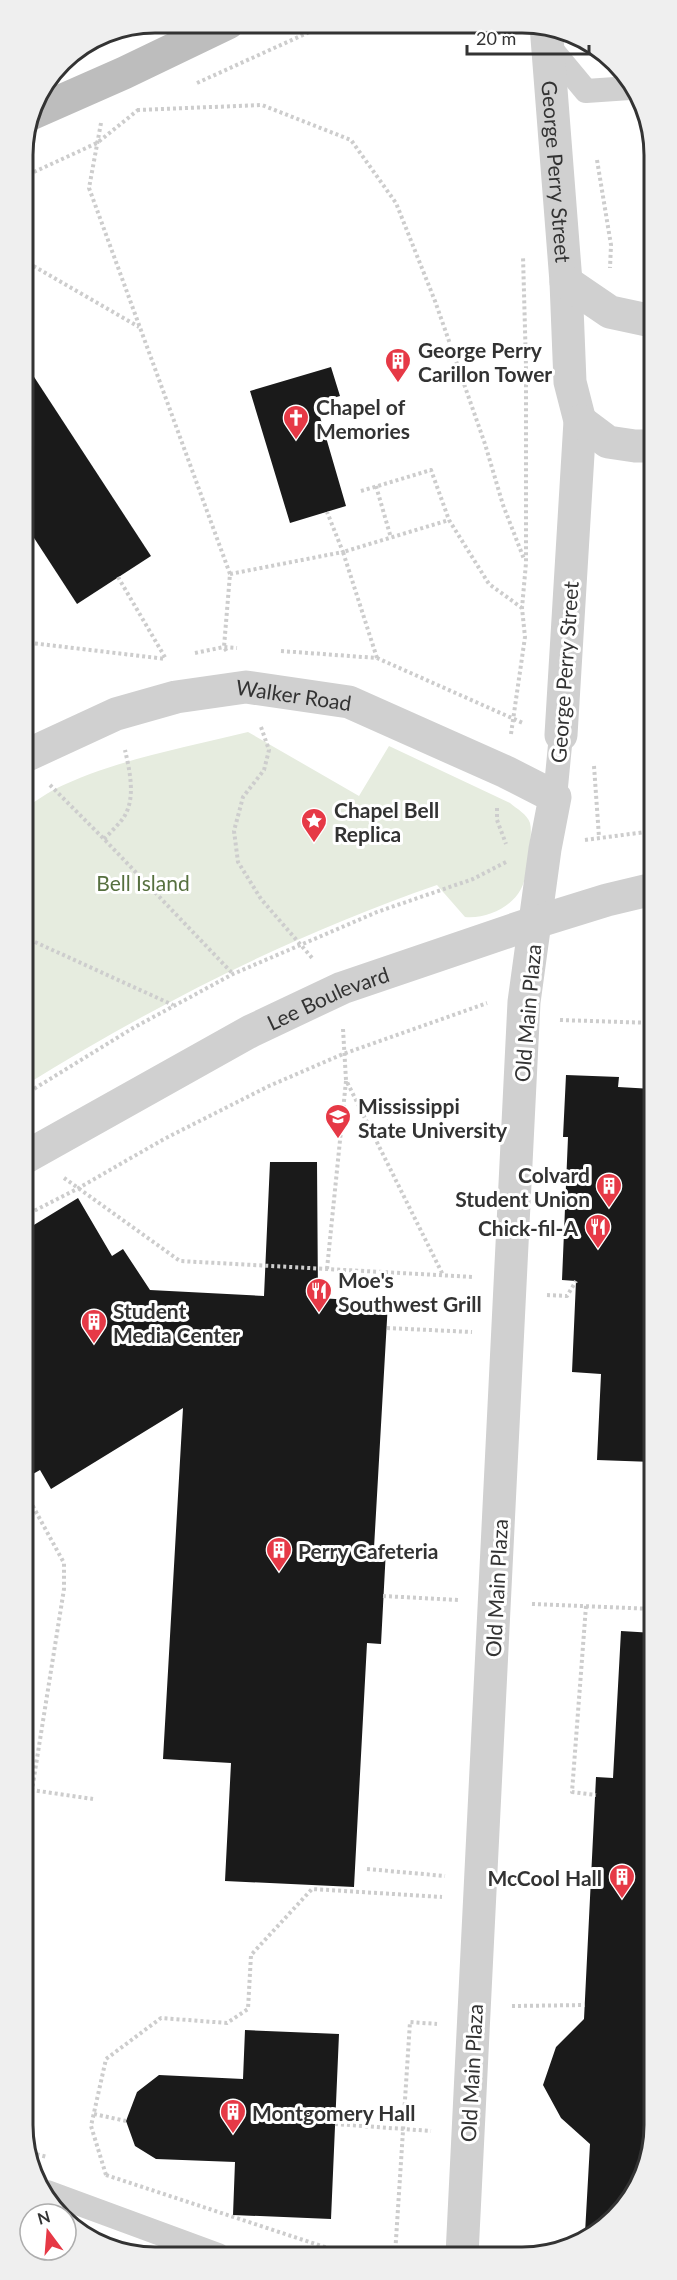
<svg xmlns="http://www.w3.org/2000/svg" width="677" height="2280" font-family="Lato,sans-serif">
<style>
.green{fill:#e6ecdf}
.building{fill:#1a1a1a}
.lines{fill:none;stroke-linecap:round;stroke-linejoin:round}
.path{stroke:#cdcdcd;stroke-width:4;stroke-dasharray:3 3;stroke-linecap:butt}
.lane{stroke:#d0d0d0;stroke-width:24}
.street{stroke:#d0d0d0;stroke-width:33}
.secondary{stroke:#bdbdbd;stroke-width:33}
.labels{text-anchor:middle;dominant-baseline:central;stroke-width:6;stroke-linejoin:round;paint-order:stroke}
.street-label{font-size:21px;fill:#333;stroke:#fff}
.poi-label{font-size:21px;font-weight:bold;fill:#333;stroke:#fff;text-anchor:start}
.park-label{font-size:21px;fill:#56703f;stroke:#fff}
.rim{fill:none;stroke:#333;stroke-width:3}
</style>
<rect width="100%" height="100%" fill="#fff"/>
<path class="green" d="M 248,732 L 359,796 L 389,746 L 510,803 C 517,809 527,814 530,823 C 532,831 530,843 529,852 C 527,864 527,877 521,889 C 511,908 486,919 465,917 L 437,885 C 290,936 156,1004 24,1086 L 24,809 C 34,802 44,795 55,789 C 114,760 184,748 248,732 Z"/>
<g class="building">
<polygon points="23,360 151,556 77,604 23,521"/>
<polygon points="331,367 340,396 316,403 346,506 290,523 250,391"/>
<polygon points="566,1075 619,1077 618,1087 653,1089 653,1462 597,1460 601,1374 572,1372 576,1281 562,1280 568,1137 563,1137"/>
<polygon points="270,1162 317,1162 318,1298 388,1302 374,1548 386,1549 381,1644 367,1643 354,1887 225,1881 231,1763 163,1759 183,1408 51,1489 40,1470 24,1479 24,1231 78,1198 112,1256 123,1249 150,1290 264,1296"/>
<polygon points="621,1631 654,1633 654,2133 622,2212 585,2233 590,2144 561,2118 543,2085 556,2047 584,2019 596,1777 613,1778"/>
<polygon points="245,2030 339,2034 331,2219 233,2215 235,2162 156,2159 135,2146 126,2121 137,2092 159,2075 243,2079"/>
</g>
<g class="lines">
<g class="path">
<polyline points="197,83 327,24"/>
<polyline points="137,110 262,105 351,140 396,203 435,301 485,444 503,505 524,559"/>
<polyline points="101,123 89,188 230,574 224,647 227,652"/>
<polyline points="597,160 611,245 610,268"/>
<polyline points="23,177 97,143 138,110"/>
<polyline points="23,260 139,327"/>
<polyline points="376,486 391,538"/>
<polyline points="361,491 431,470 449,520 489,584 522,608"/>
<polyline points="230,574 343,552 327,512"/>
<polyline points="118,577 166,659"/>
<polyline points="23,642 166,659"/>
<polyline points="281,651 377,658 523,723"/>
<polyline points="195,653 224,647 237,648"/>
<polyline points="377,658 343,552 449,520"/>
<polyline points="261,727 269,750 264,770 243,797 234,831 238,862 261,899 313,959"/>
<polyline points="511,734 525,637 522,608 526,563 526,366 523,256"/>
<polyline points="594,766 599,837"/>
<polyline points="50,785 104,839 233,974"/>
<polyline points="497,808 497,820 506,844"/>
<path d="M 104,839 C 110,833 116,827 121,821 C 137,802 130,772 125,750"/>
<polyline points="585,840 653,831"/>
<polyline points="24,937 173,1005"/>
<polyline points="560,1020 653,1023"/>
<polyline points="343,1029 346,1080 443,1275"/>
<polyline points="24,1095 133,1028 233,974 377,912 473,879 506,862"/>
<polyline points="64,1178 180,1261 474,1277"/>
<polyline points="24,1216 77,1189 164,1139 269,1086 343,1054 487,1003"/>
<polyline points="327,1269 346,1081"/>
<polyline points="547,1295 567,1296 576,1281"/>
<polyline points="387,1328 472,1332"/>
<polyline points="24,1490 64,1563 64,1589 32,1790 25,1824"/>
<polyline points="383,1596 458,1600"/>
<polyline points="532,1604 654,1609"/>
<polyline points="586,1606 572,1792 596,1795"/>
<polyline points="25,1789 93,1799"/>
<polyline points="367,1869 445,1876"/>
<polyline points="512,2006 585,2005"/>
<polyline points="94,2114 126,2121"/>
<polyline points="335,2124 431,2131"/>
<polyline points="25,2151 47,2157"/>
<polyline points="106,2175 91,2126 106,2059 161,2018 227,2023 248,2009 251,1955 312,1889 442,1897"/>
<polyline points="106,2175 349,2255"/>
<polyline points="395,2255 410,2022 437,2024"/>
</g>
<g class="lane">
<polyline points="547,44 586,91 630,88"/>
<polyline points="555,797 561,735"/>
<polyline points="47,2192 218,2255"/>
</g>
<g class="street">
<path id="s1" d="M 546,25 L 566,282 L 570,382 L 580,421 L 561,735"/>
<polyline points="566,282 610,312 652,321"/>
<polyline points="580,421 608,442 635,446 652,446"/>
<path id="s2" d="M 23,757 L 116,714 L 176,697 L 246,687 L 349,702 L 506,772 L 555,797 L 545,849 L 524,1002 L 462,2255"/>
<path id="s3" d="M 24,1158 L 251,1031 L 342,988 L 536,922 L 607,900 L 653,889"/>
</g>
<polyline class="secondary" points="31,114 124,73 228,23"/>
</g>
<defs>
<symbol id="building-pin" viewBox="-11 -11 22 30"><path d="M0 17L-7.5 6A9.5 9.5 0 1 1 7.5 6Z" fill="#e63946" stroke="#fff"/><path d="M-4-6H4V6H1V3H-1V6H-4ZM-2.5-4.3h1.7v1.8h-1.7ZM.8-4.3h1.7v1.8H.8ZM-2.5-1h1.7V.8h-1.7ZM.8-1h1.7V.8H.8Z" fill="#fff"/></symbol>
<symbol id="church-pin" viewBox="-11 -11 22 30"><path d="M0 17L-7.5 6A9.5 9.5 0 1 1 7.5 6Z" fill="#e63946" stroke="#fff"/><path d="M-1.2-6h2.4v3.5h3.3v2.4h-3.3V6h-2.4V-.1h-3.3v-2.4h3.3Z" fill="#fff"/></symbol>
<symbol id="sight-pin" viewBox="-11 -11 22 30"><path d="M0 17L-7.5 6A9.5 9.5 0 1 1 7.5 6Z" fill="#e63946" stroke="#fff"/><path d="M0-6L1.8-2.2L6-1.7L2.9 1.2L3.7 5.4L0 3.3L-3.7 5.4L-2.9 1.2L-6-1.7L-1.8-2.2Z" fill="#fff"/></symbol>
<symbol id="university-pin" viewBox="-11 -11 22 30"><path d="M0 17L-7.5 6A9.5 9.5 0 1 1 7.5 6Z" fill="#e63946" stroke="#fff"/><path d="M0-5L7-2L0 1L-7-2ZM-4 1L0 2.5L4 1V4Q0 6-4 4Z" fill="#fff"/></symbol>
<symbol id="restaurant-pin" viewBox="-11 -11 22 30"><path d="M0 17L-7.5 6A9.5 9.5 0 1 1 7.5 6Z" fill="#e63946" stroke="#fff"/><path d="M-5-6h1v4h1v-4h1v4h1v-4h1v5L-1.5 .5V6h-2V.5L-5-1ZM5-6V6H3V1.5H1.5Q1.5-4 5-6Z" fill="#fff"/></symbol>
</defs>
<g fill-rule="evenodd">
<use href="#building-pin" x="383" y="346" width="30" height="40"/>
<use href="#church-pin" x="281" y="403" width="30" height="40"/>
<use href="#sight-pin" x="299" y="806" width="30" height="40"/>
<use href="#university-pin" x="323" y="1102" width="30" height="40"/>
<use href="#building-pin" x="594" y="1171" width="30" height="40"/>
<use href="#restaurant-pin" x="583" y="1212" width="30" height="40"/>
<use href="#restaurant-pin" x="304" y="1276" width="30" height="40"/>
<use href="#building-pin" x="79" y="1307" width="30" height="40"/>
<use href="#building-pin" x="264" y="1535" width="30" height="40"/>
<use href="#building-pin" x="607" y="1862" width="30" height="40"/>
<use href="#building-pin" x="218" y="2097" width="30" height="40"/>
</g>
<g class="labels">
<g class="street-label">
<text stroke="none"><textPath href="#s1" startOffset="147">George Perry Street</textPath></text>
<text transform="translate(564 672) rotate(-86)">George Perry Street</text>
<text stroke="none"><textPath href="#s2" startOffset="284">Walker Road</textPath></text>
<text stroke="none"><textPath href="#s3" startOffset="344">Lee Boulevard</textPath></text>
<text transform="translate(527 1013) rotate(-85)">Old Main Plaza</text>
<text transform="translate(496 1588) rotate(-87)">Old Main Plaza</text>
<text transform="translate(471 2073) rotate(-87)">Old Main Plaza</text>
</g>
<g class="poi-label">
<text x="418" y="349">George Perry<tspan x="418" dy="24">Carillon Tower</tspan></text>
<text x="316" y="406">Chapel of<tspan x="316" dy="24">Memories</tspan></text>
<text x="334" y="809">Chapel Bell<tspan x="334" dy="24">Replica</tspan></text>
<text x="358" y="1105">Mississippi<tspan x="358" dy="24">State University</tspan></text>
<text x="590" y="1174" text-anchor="end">Colvard<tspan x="590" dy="24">Student Union</tspan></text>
<text x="578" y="1227" text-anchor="end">Chick-fil-A</text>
<text x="338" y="1279">Moe's<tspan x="338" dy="24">Southwest Grill</tspan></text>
<text x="113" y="1310">Student<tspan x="113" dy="24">Media Center</tspan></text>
<text x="298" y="1550">Perry Cafeteria</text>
<text x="602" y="1877" text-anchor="end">McCool Hall</text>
<text x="252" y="2112">Montgomery Hall</text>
</g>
<g class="park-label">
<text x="143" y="882">Bell Island</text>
</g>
</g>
<path d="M0 0H677V2280H0ZM155 33H522A122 122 0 0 1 644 155V2125A122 122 0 0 1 522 2247H155A122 122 0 0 1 33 2125V155A122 122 0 0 1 155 33Z" fill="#efefef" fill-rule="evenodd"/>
<path class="rim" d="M155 33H522A122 122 0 0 1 644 155V2125A122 122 0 0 1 522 2247H155A122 122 0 0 1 33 2125V155A122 122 0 0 1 155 33Z"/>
<g transform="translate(48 2232) rotate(344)"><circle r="28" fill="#ffffff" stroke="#adadad" stroke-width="1.5"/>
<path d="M0-4.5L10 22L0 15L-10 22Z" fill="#e63946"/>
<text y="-9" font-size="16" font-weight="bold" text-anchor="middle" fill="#333333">N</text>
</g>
<path d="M467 45v9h122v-9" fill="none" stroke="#333333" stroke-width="3"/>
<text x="476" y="45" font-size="18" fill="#333333" stroke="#ffffff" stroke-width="4.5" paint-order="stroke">20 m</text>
</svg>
